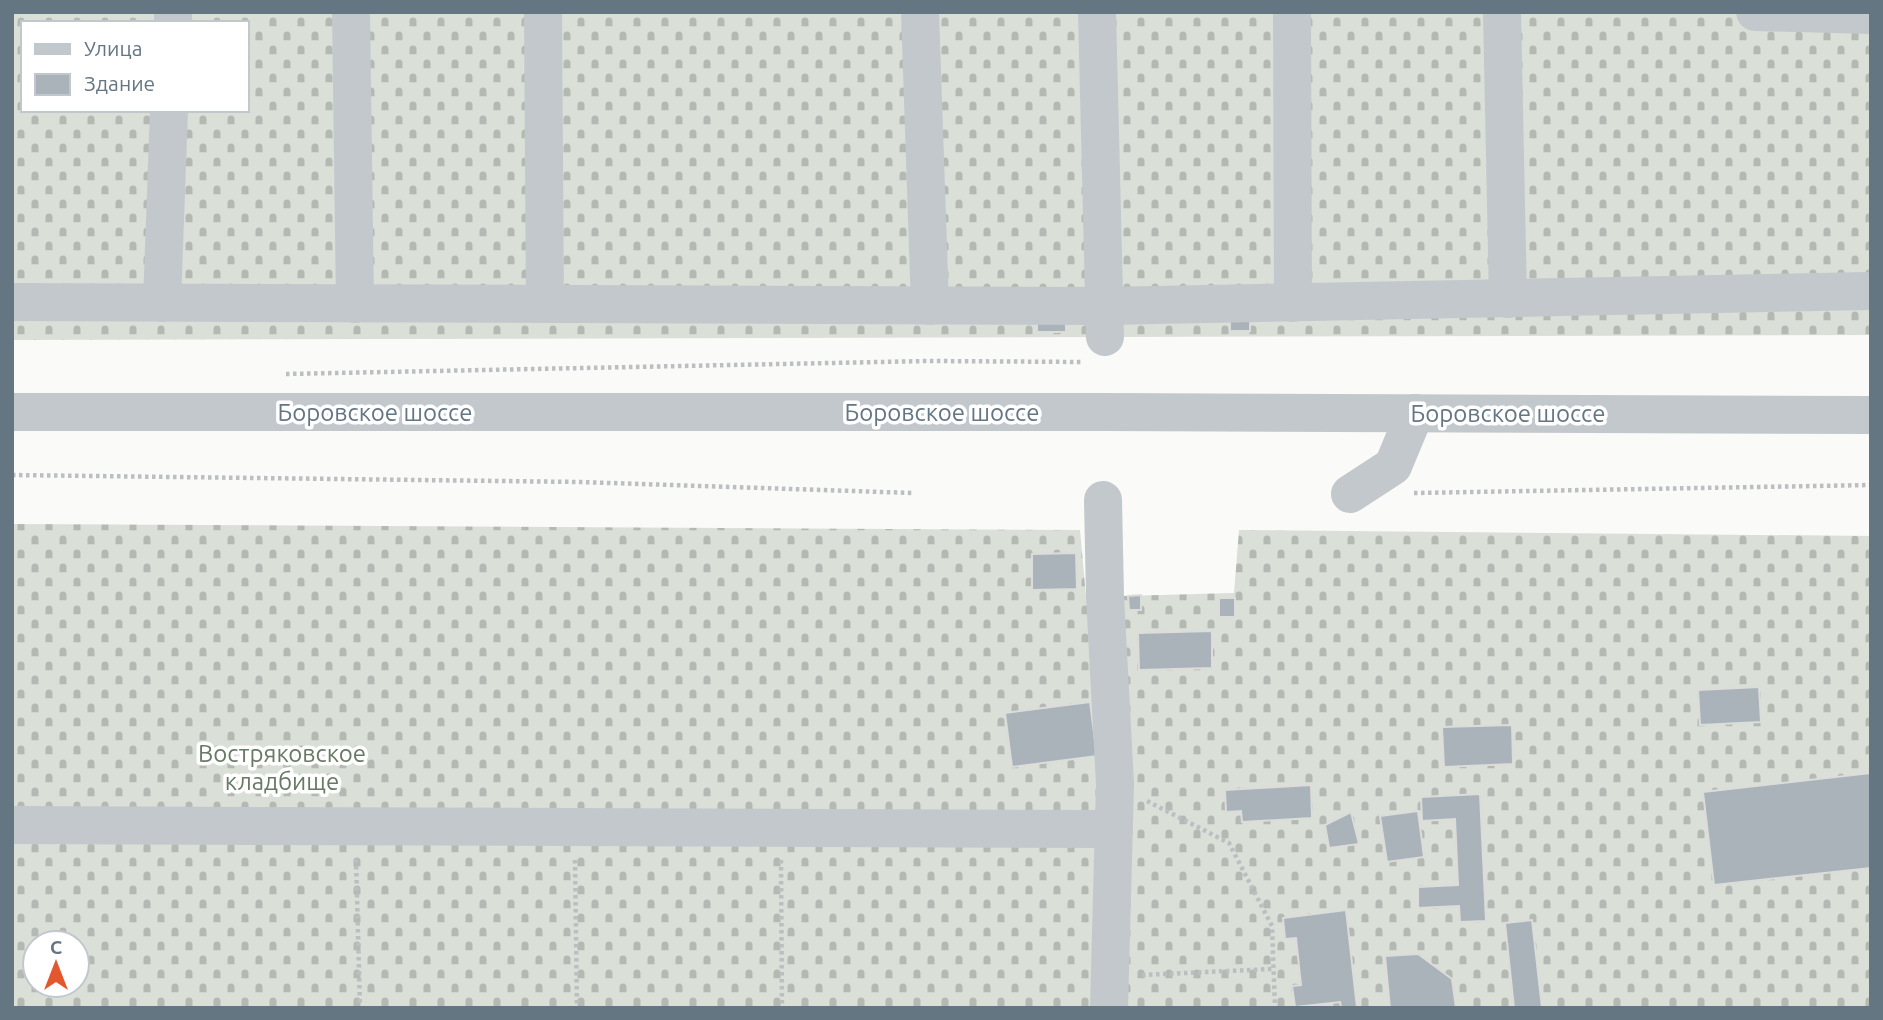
<svg xmlns="http://www.w3.org/2000/svg" width="1883" height="1020" font-family="Ubuntu,sans-serif">
<style>
.cemetery{fill:url(#cemetery-stones);fill-rule:evenodd}
.building{fill:#aab3b9;stroke:#dcdcda;stroke-width:2}
.lines{fill:none;stroke-linecap:round;stroke-linejoin:round}
.path{stroke:#bbbfc2;stroke-width:4.5;stroke-dasharray:3.5 3.5;stroke-linecap:butt}
.minor{stroke:#c3c8cc;stroke-width:38}
.labels{text-anchor:middle;dominant-baseline:central;stroke-width:7;stroke-linejoin:round;paint-order:stroke}
.street-label{font-size:24px;fill:#657683;stroke:#fff}
.park-label{font-size:24px;fill:#687a64;stroke:#fff}
</style>
<defs>
<pattern id="cemetery-stones" width="16" height="16" patternUnits="userSpaceOnUse" patternTransform="scale(1.75)"><rect width="16" height="16" fill="#dadfd7"/><path d="M2 7V4a2 2 0 0 1 4 0v3zM10 15v-3a2 2 0 0 1 4 0v3z" fill="#b4b9b4"/></pattern>
</defs>
<rect width="100%" height="100%" fill="#fafaf8"/>
<g class="cemetery">
<path d="M 12,12 L 1871,12 L 1871,335 L 12,340 ZM 23,23 L 247,23 L 247,110 L 23,110 Z"/>
<path d="M 12,524 L 1080,530 L 1086,597 L 1234,593 L 1239,530 L 1871,536 L 1871,1008 L 12,1008 ZM 35,943 L 77,943 L 77,985 L 35,985 Z"/>
</g>
<g class="building">
<rect x="1037" y="305" width="29" height="27"/>
<rect x="1230" y="312" width="20" height="19"/>
<polygon points="1076,553 1077,589 1032,590 1032,554"/>
<polygon points="1141,595 1141,610 1129,610 1128,596"/>
<rect x="1219" y="598" width="16" height="19"/>
<polygon points="1212,631 1212,668 1139,670 1138,633"/>
<polygon points="1759,687 1761,722 1700,725 1698,690"/>
<polygon points="1090,702 1097,756 1012,767 1005,713"/>
<polygon points="1512,725 1513,764 1444,767 1442,727"/>
<polygon points="1871,773 1871,868 1714,885 1703,792"/>
<polygon points="1311,785 1312,818 1242,822 1241,811 1226,812 1225,790"/>
<polygon points="1480,794 1486,921 1460,922 1459,906 1418,908 1418,887 1458,885 1455,819 1422,821 1421,797"/>
<polygon points="1418,811 1424,857 1387,862 1380,816"/>
<polygon points="1351,812 1359,844 1329,848 1325,825"/>
<polygon points="1346,910 1357,1008 1341,1008 1340,1002 1295,1007 1292,986 1301,985 1296,938 1285,939 1283,918"/>
<polygon points="1532,920 1542,1008 1514,1008 1505,923"/>
<polygon points="1418,954 1452,979 1456,1008 1390,1008 1385,956"/>
</g>
<g class="lines">
<g class="path">
<polyline points="286,374 929,361 1082,362"/>
<polyline points="12,475 580,482 913,493"/>
<polyline points="1414,493 1871,485"/>
<polyline points="1147,801 1229,843 1272,926 1275,1008"/>
<polyline points="356,859 360,1008"/>
<polyline points="575,860 577,1008"/>
<polyline points="781,860 782,1008"/>
<polyline points="1142,975 1272,969"/>
</g>
<g class="minor">
<polyline points="351,12 355,304"/>
<polyline points="543,12 545,304"/>
<polyline points="920,12 930,306"/>
<polyline points="1097,12 1105,337"/>
<polyline points="1292,12 1293,303"/>
<polyline points="1502,12 1508,299"/>
<polyline points="1755,12 1871,15"/>
<polyline points="173,23 173,12"/>
<polyline points="12,302 1104,306 1871,291"/>
<polyline points="162,303 169,110"/>
<polyline points="12,412 1102,412 1871,415"/>
<polyline points="1350,494 1393,466 1415,413"/>
<polyline points="1103,500 1105,596 1115,784 1109,1008"/>
<polyline points="12,825 1114,829"/>
</g>
</g>
<g class="labels">
<g class="street-label">
<text x="375" y="412">Боровское шоссе</text>
<text x="942" y="412">Боровское шоссе</text>
<text x="1508" y="413">Боровское шоссе</text>
</g>
<g class="park-label">
<text x="282" y="753">Востряковское<tspan x="282" dy="28">кладбище</tspan></text>
</g>
</g>
<rect width="1883" height="1020" fill="none" stroke="#657683" stroke-width="28"/>
<rect x="21" y="21" width="228" height="91" fill="#ffffff" stroke="#c1c8cd" stroke-width="2"/>
<rect x="35" y="44" width="35" height="10" fill="#c3c8cc" stroke="#c1c8cd" stroke-width="2"/>
<text x="84" y="56" font-size="21" fill="#657683">Улица</text>
<rect x="35" y="74" width="35" height="21" fill="#aab3b9" stroke="#c1c8cd" stroke-width="2"/>
<text x="84" y="91" font-size="21" fill="#657683">Здание</text>
<g transform="translate(56 964)"><circle r="33" fill="#ffffff" stroke="#c1c8cd" stroke-width="2"/>
<path d="M0-5L12 26L0 18L-12 26Z" fill="#e4572e"/>
<text y="-10" font-size="19" font-weight="bold" text-anchor="middle" fill="#657683">С</text>
</g>
</svg>
